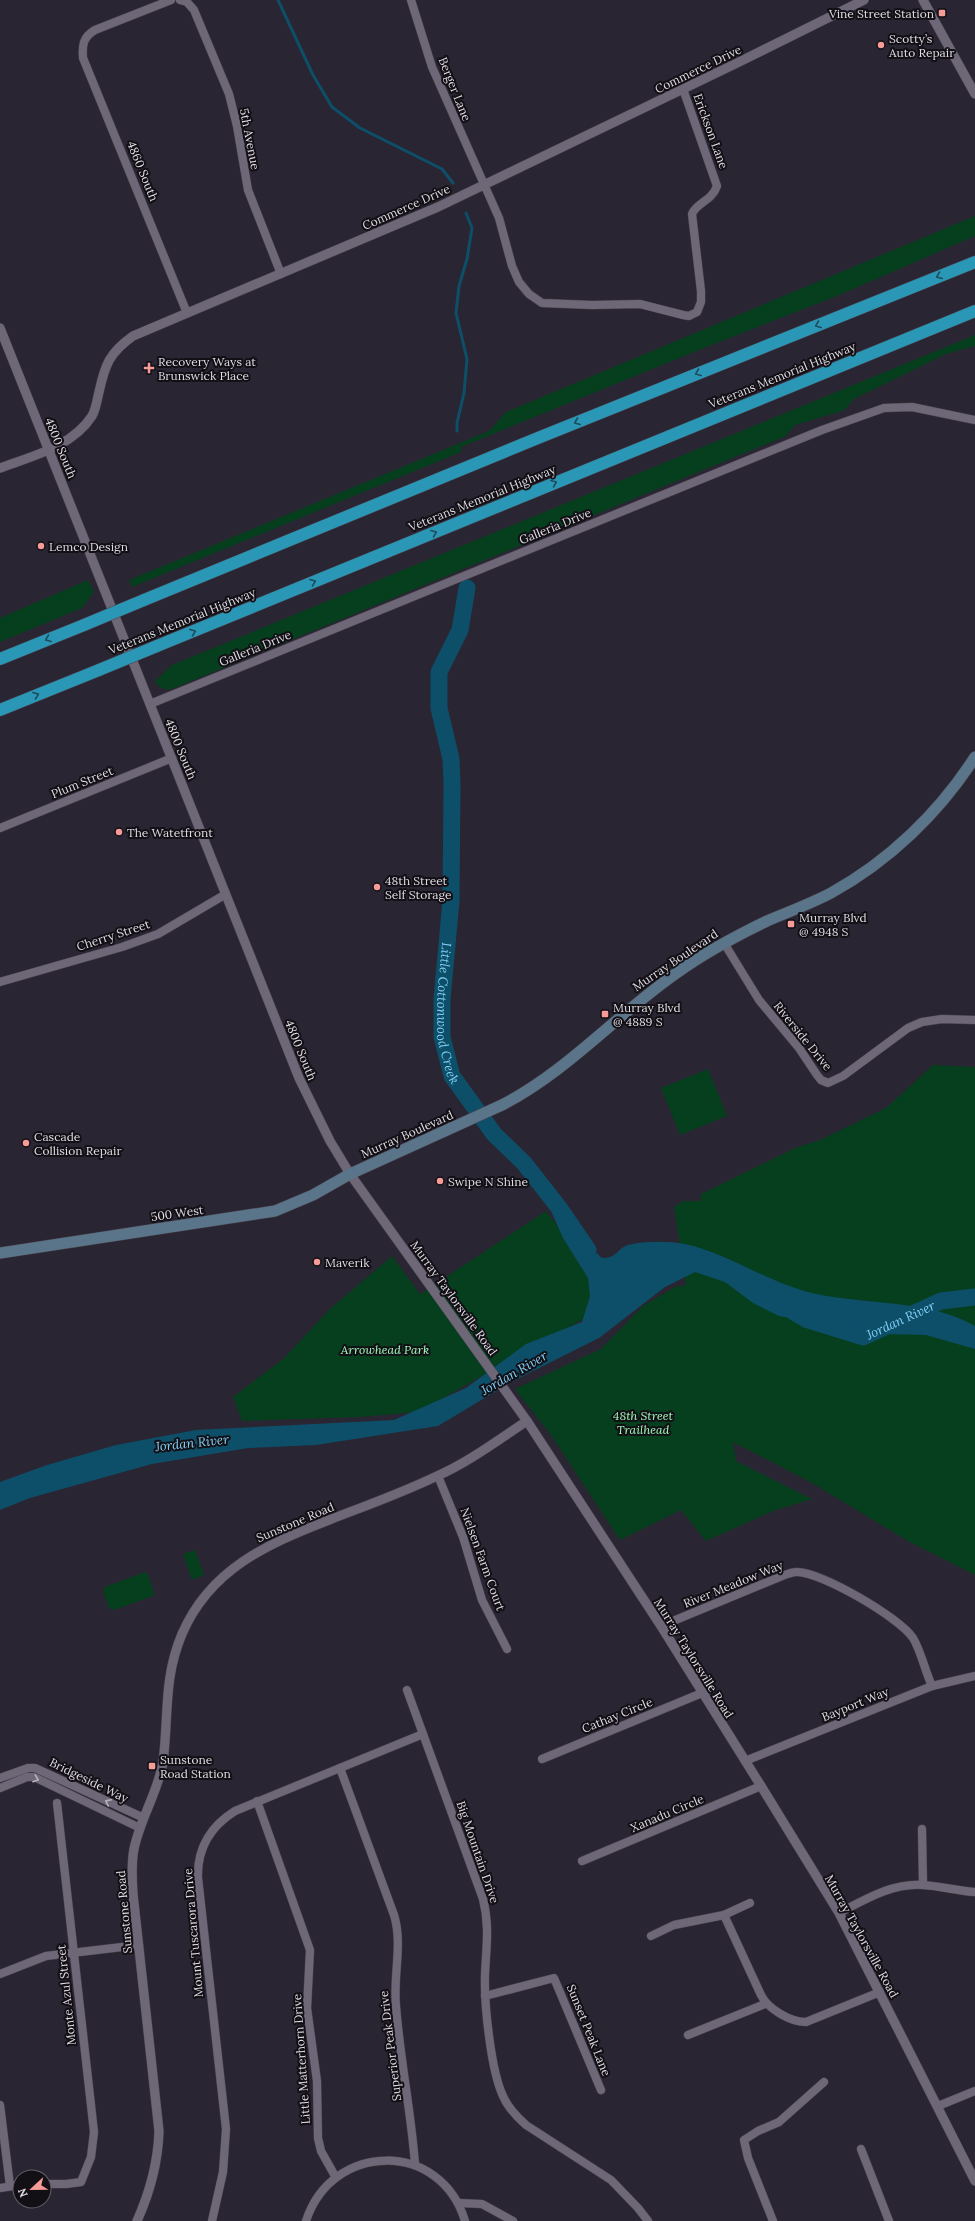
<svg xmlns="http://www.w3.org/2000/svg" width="975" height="2221" font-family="Lora,serif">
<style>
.green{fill:#053f1e}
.water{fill:#0d4f69}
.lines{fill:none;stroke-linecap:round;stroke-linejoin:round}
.stream{stroke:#0d4f69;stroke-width:3}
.river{stroke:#0d4f69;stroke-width:17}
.minor-casing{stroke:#48444e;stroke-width:9}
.tertiary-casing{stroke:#48444e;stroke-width:10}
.secondary-casing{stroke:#48444e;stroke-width:12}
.motorway-casing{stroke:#48444e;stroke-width:13}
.minor{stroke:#6e6777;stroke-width:8}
.tertiary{stroke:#6e6777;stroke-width:9}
.secondary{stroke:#5a758a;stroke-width:11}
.motorway{stroke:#2a97b6;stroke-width:12}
.motorway-bridge-casing{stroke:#48444e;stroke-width:13;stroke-linecap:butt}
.motorway-bridge{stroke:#2a97b6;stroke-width:12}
.oneway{stroke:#1d4c5d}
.oneway2{stroke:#b7b3be}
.poi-dot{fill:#f59b98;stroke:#120f15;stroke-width:1.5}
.labels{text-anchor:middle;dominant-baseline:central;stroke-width:4;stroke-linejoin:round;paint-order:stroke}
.poi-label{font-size:12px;fill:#dfdce4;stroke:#120f15;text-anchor:start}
.street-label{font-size:12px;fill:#dfdce4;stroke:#120f15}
.park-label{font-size:12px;font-style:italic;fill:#a2fcbc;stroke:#120f15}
.water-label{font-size:13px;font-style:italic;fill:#81cef4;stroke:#120f15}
</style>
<rect width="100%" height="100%" fill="#2a2532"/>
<g class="green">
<polygon points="975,216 975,236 837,296 694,352 461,447 461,452 132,587 129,580 489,431 506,412"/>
<path d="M 975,335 L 975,346 L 946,354 L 854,399 L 845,410 L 795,425 L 786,436 L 172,689 C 165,690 158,688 155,681 L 172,665 Z"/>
<polygon points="88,580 94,592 82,608 0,642 0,618"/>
<polygon points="933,1065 975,1067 975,1575 908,1541 812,1483 733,1442 736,1461 812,1499 773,1511 706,1541 681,1510 620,1540 551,1435 515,1389 601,1349 643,1306 675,1287 686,1285 674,1207 683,1201 701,1201 701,1194 795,1148 820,1140 886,1108"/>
<polygon points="708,1069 727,1116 680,1135 661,1088"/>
<polygon points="546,1211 585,1263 592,1289 583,1319 418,1412 361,1417 242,1421 233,1397 283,1359 331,1308 392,1256 420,1294"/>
<polygon points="195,1550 204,1575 192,1580 183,1554"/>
<polygon points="145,1572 148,1575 154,1592 153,1596 114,1610 109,1608 103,1592 105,1587"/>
</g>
<path class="water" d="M 551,1211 L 602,1258 C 618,1258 616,1249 628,1245 C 645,1241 668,1241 685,1244 C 726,1253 761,1278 801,1290 C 857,1307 922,1296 975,1326 L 975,1349 L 926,1335 L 883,1334 L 779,1316 L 753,1303 L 725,1282 L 695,1272 L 665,1287 L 599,1338 L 513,1381 L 438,1426 L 316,1445 L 248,1448 L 152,1464 L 30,1498 L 0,1510 L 0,1482 L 47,1465 L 116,1445 L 196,1430 L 394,1420 L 466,1388 L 526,1344 L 582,1322 L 590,1296 L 588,1278 L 563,1238 Z"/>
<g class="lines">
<g class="stream">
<polyline points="278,0 313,75 332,107 360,128 442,169 453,183"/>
<polyline points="457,431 457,423 464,393 467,359 456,313 459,286 467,259 472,228 466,213"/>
</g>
<g class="river">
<path id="s1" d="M 467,588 L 460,630 L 439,672 L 439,708 L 451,759 L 452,783 L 451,901 L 442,999 L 442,1037 L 452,1076 L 494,1134 L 524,1163 L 560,1209 L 588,1250"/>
<path id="s2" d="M 794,1312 L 808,1320 L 863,1337 L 941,1301 L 975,1297"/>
</g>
<defs>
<g id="minor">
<path d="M 171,0 L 95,30 C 83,37 82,45 83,58 L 187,313"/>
<polyline points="180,0 187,2 194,10 229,94 237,126 248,190 281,274"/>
<path d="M 411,0 L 432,67 L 499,218 L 512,266 L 519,282 L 529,294 L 542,303 L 592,305 L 640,304 L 683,315 L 689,316 L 697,312 L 701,302 L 701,291 L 692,214 C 696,203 712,201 717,186 L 683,89"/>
<polyline points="150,704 822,430 884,408 912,407 975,420"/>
<polyline points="0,828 172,758"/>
<polyline points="724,943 759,1000 799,1048 817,1075 821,1080 828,1083 843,1076 908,1028 922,1022 942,1019 975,1020"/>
<polyline points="0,982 122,947 158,934 226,894"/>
<polyline points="438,1476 463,1537 482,1600 507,1649"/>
<path d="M 661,1626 L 782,1576 C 787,1574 792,1572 797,1572 C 821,1572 899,1617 913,1638 C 921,1651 925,1671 932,1686"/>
<path d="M 407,1690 L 483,1899 C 490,1927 486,1948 485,1975 C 484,2004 491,2071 503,2096 C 508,2108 517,2117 526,2125 L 611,2180 L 638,2208 L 648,2221"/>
<polyline points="542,1759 702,1693"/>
<polyline points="745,1761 932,1686 975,1676"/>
<path d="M 340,1768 L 394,1915 C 403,1944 393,1975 396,2006 C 400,2059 411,2111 415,2164"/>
<polyline points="0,1778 28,1768 35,1768 144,1818"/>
<polyline points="0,1788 27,1777 34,1777 140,1828"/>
<polyline points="257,1801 310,1950 307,2008 317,2081 318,2138 321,2151 335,2176"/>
<polyline points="922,1829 923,1885"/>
<polyline points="582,1861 761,1786"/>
<path d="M 839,1913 C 866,1899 892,1883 923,1885 C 940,1886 958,1891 975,1892"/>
<path d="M 724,1915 L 761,1995 C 768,2009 790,2022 806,2022 L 880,1992"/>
<polyline points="651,1936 674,1925 724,1915 750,1903"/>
<polyline points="0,1974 46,1956 139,1945"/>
<polyline points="485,1996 554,1978 601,2090"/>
<polyline points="688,2035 765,2004"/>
<polyline points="0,2105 10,2186"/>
<polyline points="938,2106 975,2091"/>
<polyline points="861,2149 889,2221"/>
<polyline points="44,2184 66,2184 81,2182 91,2157 94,2132 57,1803"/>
<polyline points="0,2188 20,2185"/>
<polyline points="459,2203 482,2204 513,2221"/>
<path d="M 212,2221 L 223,2172 L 226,2129 L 198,1878 C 197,1848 211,1826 235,1811 L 423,1734"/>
<path d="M 306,2221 C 332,2141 441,2140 465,2221"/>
<polyline points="773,2221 748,2158 744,2140 758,2131 779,2122 824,2082"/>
</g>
<g id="tertiary">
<polyline points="923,0 975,94"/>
<polyline points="0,328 299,1078 330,1141 350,1174 527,1421 661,1626 761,1786 839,1913 975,2181"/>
<path d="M 0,468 C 32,456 72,447 92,416 C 96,409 97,400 99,392 C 105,365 109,353 133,336 L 438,207 L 735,64 L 864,0"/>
<path d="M 137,2221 C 150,2192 158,2163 159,2131 L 133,1894 C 132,1879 131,1864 134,1849 C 140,1819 158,1792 163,1762 C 169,1716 163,1679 182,1634 C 210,1569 267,1544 329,1520 C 365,1506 402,1493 437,1476 C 469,1462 498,1440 527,1421"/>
</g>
<path id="secondary" d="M 0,1253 L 275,1211 L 313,1195 L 350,1174 L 502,1105 C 568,1071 617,1014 678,972 C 706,952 736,936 767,921 C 788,912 810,904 831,893 C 889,861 939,813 975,757"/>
<g id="motorway">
<polyline points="144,600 533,440 975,262"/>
<polyline points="157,646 975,311"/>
<polyline points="0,659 84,625"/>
<polyline points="0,710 99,670"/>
</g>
</defs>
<use href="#minor" class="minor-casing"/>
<use href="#tertiary" class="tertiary-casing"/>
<use href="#secondary" class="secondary-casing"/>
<use href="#motorway" class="motorway-casing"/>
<use href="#minor" class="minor"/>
<use href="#tertiary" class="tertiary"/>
<use href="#secondary" class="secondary"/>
<use href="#motorway" class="motorway"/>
<defs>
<g id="motorway-bridge">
<polyline points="84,625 144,600"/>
<polyline points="99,670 157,646"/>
</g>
</defs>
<use href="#motorway-bridge" class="motorway-bridge-casing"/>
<use href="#motorway-bridge" class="motorway-bridge"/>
</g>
<defs><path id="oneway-chevron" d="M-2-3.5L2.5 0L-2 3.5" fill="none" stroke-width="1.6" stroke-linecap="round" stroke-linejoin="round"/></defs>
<g class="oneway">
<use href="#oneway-chevron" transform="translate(939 276) rotate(158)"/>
<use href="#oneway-chevron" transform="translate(818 325) rotate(158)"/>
<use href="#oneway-chevron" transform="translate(698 373) rotate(158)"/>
<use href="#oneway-chevron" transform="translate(577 422) rotate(158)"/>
<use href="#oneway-chevron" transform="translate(554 483) rotate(-22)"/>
<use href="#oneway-chevron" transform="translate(434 533) rotate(-22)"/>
<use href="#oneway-chevron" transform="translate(313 582) rotate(-22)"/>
<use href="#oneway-chevron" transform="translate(193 632) rotate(-22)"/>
<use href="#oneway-chevron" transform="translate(48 639) rotate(158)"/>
<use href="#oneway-chevron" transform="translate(36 695) rotate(-22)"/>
</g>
<g class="oneway2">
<use href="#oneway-chevron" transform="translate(36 1779) rotate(19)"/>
<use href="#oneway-chevron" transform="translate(108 1802) rotate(-154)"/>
</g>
<g class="poi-dot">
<rect x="938" y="9" width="8" height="8" rx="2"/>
<circle cx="881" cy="45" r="4"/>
<path d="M147 362h4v4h4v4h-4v4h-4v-4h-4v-4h4z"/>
<circle cx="41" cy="546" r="4"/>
<circle cx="119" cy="832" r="4"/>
<circle cx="377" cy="887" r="4"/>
<rect x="787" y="920" width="8" height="8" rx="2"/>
<rect x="601" y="1010" width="8" height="8" rx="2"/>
<circle cx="26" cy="1143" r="4"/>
<circle cx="440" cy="1181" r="4"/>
<circle cx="317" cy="1262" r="4"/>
<rect x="148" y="1762" width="8" height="8" rx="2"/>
</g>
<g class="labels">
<g class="poi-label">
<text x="934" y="13" text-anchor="end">Vine Street Station</text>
<text x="889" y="38">Scotty’s<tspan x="889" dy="14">Auto Repair</tspan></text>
<text x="158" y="361">Recovery Ways at<tspan x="158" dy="14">Brunswick Place</tspan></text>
<text x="49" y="546">Lemco Design</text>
<text x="127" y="832">The Watetfront</text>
<text x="385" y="880">48th Street<tspan x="385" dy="14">Self Storage</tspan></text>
<text x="799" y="917">Murray Blvd<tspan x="799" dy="14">@ 4948 S</tspan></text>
<text x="613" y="1007">Murray Blvd<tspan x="613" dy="14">@ 4889 S</tspan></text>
<text x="34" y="1136">Cascade<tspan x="34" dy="14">Collision Repair</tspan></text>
<text x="448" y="1181">Swipe N Shine</text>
<text x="325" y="1262">Maverik</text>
<text x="160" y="1759">Sunstone<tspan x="160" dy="14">Road Station</tspan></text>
</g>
<g class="street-label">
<text transform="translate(698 69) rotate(-26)">Commerce Drive</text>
<text transform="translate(455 89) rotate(68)">Berger Lane</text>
<text transform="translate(711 131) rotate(70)">Erickson Lane</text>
<text transform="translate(250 139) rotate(79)">5th Avenue</text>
<text transform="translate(143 171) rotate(68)">4860 South</text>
<text transform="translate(406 207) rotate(-24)">Commerce Drive</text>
<text transform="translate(782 375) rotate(-22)">Veterans Memorial Highway</text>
<text transform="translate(61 448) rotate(68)">4800 South</text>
<text transform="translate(482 498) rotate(-22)">Veterans Memorial Highway</text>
<text transform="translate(555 526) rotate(-22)">Galleria Drive</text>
<text transform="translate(182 621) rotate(-22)">Veterans Memorial Highway</text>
<text transform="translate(255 648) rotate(-22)">Galleria Drive</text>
<text transform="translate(181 749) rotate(68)">4800 South</text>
<text transform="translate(82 782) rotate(-22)">Plum Street</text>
<text transform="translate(113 935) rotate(-18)">Cherry Street</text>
<text transform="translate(675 960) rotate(-34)">Murray Boulevard</text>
<text transform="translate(803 1036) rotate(51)">Riverside Drive</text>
<text transform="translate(301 1050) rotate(68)">4800 South</text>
<text transform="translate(407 1134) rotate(-24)">Murray Boulevard</text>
<text transform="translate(177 1213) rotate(-8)">500 West</text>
<text transform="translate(454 1298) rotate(54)">Murray Taylorsville Road</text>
<text transform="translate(295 1522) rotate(-23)">Sunstone Road</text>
<text transform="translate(483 1559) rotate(70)">Nielsen Farm Court</text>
<text transform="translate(733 1584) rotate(-22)">River Meadow Way</text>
<text transform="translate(694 1658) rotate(58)">Murray Taylorsville Road</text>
<text transform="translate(855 1704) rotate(-22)">Bayport Way</text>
<text transform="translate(617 1715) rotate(-22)">Cathay Circle</text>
<text transform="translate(89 1780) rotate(26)">Bridgeside Way</text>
<text transform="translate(667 1813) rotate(-23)">Xanadu Circle</text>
<text transform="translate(478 1852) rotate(71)">Big Mountain Drive</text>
<text transform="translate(124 1912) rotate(-95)">Sunstone Road</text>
<text transform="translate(193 1933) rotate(-95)">Mount Tuscarora Drive</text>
<text transform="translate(862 1936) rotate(61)">Murray Taylorsville Road</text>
<text transform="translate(66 1995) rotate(-96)">Monte Azul Street</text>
<text transform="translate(589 2030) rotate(68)">Sunset Peak Lane</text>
<text transform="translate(390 2046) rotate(-97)">Superior Peak Drive</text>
<text transform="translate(301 2059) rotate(-94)">Little Matterhorn Drive</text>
</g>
<g class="park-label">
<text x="385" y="1349">Arrowhead Park</text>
<text x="643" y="1415">48th Street<tspan x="643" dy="14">Trailhead</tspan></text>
</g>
<g class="water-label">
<text stroke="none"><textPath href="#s1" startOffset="433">Little Cottonwood Creek</textPath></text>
<text stroke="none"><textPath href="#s2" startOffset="115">Jordan River</textPath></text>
<text transform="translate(514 1373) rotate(-30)">Jordan River</text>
<text transform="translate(192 1443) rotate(-6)">Jordan River</text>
</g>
</g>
<g transform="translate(32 2189) rotate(248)"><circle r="19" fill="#120f15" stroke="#646168"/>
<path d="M0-3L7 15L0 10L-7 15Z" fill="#f59b98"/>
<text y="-6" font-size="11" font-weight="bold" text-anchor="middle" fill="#dfdce4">N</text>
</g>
</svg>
